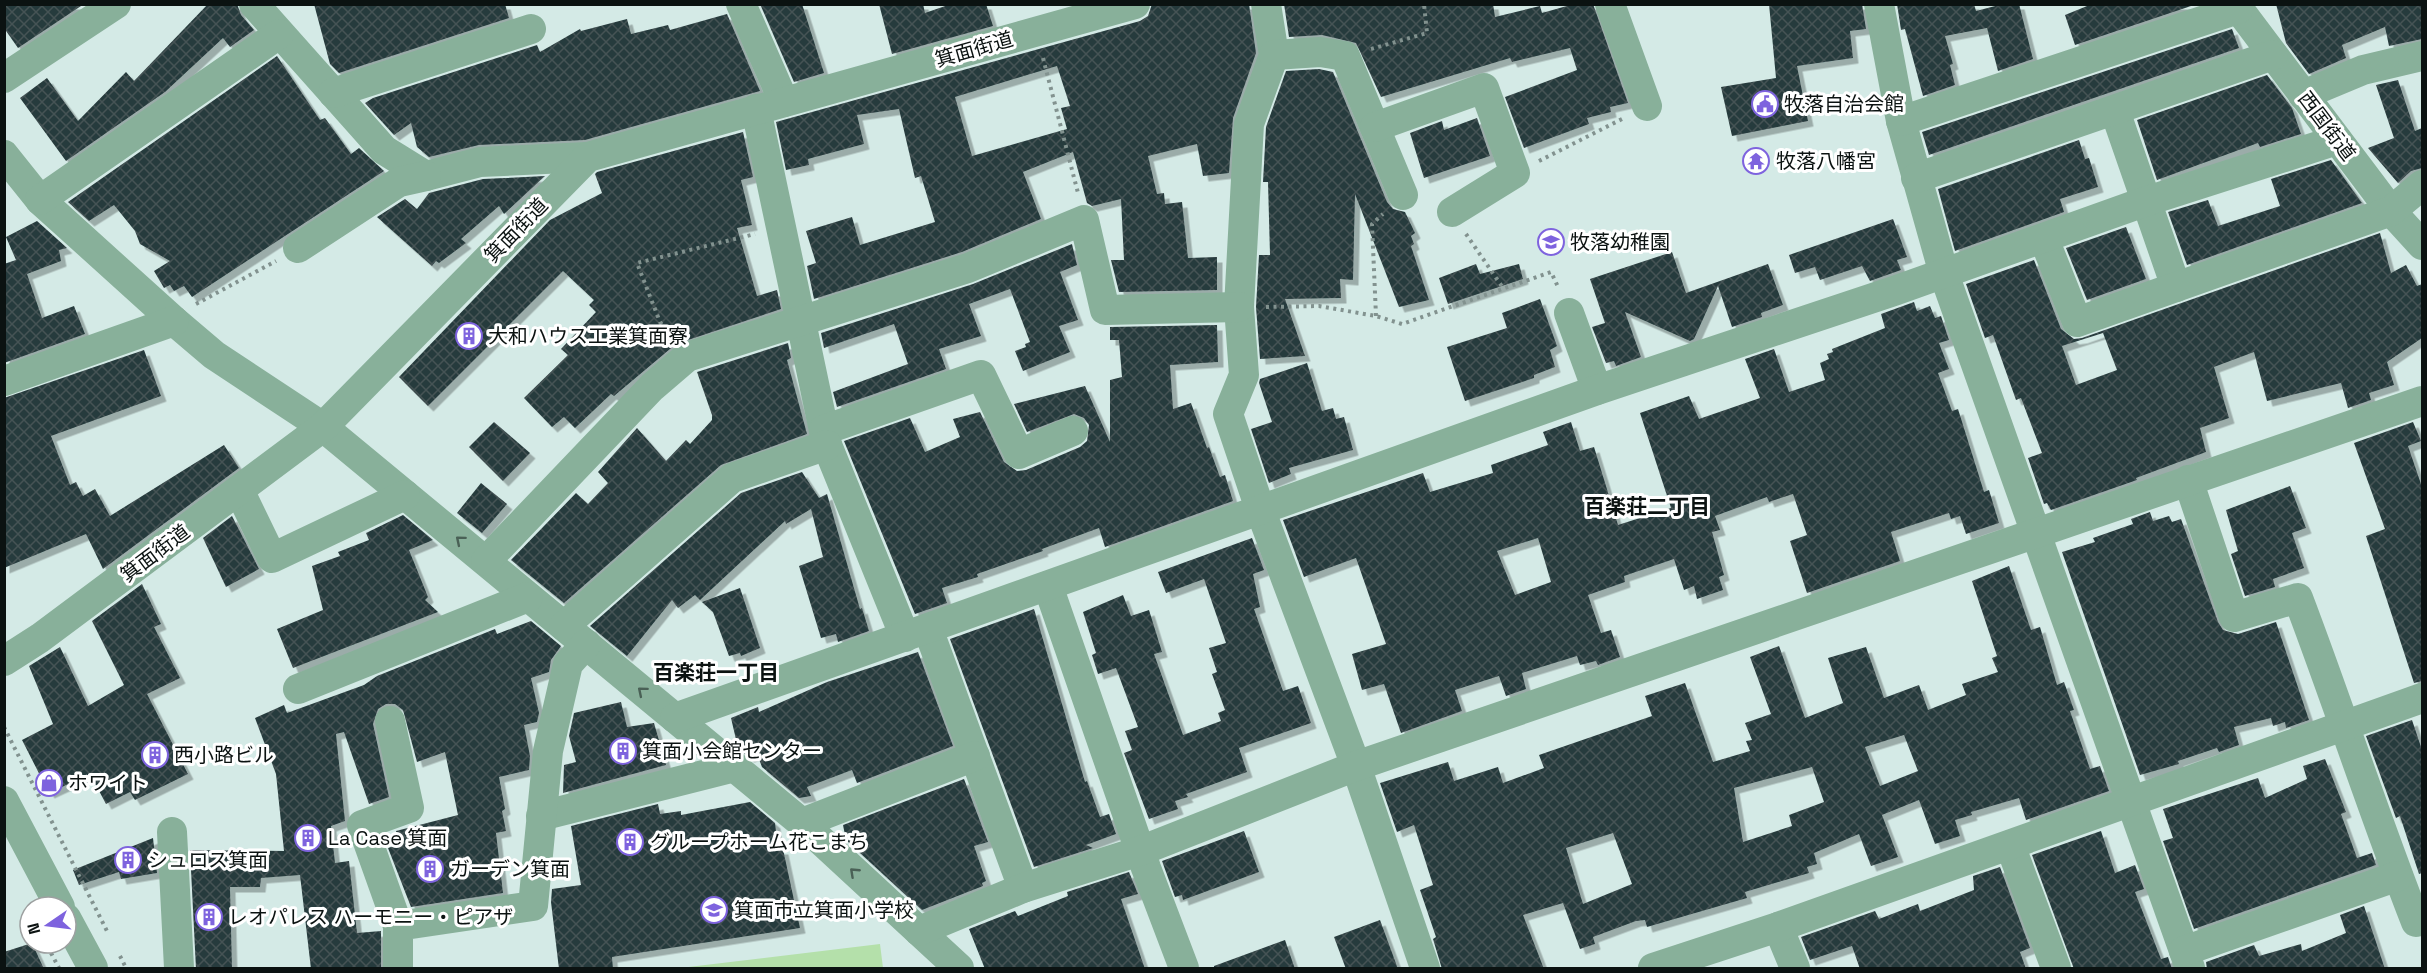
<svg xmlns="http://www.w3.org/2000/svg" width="2427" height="973" font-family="'Space Grotesk','Noto Sans JP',sans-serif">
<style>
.pitch{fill:#b4e0aa}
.building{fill:url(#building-cross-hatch);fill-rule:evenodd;filter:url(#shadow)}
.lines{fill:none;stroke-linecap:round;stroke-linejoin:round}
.path{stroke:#82928f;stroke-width:4;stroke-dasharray:3 4.5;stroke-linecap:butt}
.minor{stroke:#88b09a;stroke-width:30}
.oneway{stroke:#4a6156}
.labels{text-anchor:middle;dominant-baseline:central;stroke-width:6;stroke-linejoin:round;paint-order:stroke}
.street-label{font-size:20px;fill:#0b1211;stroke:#fff}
.poi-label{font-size:20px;fill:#0b1211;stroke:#fff;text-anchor:start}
.neighbourhood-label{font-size:21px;font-weight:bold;fill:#0b1211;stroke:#fff}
</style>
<defs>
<pattern id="building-cross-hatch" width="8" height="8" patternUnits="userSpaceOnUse" patternTransform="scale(1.5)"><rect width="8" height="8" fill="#283a3c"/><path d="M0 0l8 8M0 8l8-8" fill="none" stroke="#445355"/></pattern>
<filter id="shadow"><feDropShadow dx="5.5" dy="5.5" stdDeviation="0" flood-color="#0004"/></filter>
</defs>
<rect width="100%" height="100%" fill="#d4eae6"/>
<polygon class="pitch" points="880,944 883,968 680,968"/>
<g class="building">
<polygon points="4,4 84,4 18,48 4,28"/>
<polygon points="208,4 237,4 241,15 254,30 230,47 223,38 165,92 66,161 20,98 47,78 78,121 126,72 134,81"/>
<polygon points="314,4 505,4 509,18 339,73 330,64"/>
<polygon points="760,4 802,4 824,73 794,82"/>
<polygon points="879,4 923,4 925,13 951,4 986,4 993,26 892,54"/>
<path d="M 1152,4 L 1249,4 L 1256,53 L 1233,118 L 1229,173 L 1203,176 L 1197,144 L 1148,156 L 1157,194 L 1164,193 L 1165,204 L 1182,202 L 1188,258 L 1217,257 L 1217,290 L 1119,292 L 1111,260 L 1124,260 L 1121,199 L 1092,206 L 1087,203 L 1073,152 L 1023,172 L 1041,219 L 962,252 L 814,299 L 807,266 L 816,263 L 806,231 L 852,217 L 860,245 L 935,222 L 921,176 L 915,178 L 899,109 L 857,115 L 864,144 L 808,159 L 809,165 L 786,170 L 776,122 L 1140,21 L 1148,16 ZM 1057,66 L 1070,106 L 1061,108 L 1067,129 L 972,156 L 955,97 Z"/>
<polygon points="1284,4 1493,4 1495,17 1540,6 1542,13 1574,4 1593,4 1628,103 1610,107 1611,112 1587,118 1589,124 1524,148 1505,97 1577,70 1570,48 1512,62 1510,58 1381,97 1356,43 1322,35 1289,37"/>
<polygon points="1769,4 1862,4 1866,29 1850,31 1853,58 1797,66 1808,121 1732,136 1721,87 1776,78"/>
<polygon points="1897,4 1974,4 1976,11 2003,4 2019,4 2033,59 1998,71 1987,28 1945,36 1953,64 1950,65 1955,85 1923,96 1905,29 1901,30"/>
<polygon points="2092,4 2197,4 2075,45 2065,15"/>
<polygon points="2276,4 2422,4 2422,39 2389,46 2385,27 2342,45 2346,58 2309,74 2286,43"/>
<polygon points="727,14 760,91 585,140 479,145 429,157 417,147 411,123 394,135 365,103 373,98 537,45 540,52 580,29 581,31 627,19 631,34 668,25 670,30"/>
<polygon points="2232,29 2239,48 1929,155 1922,132"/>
<polygon points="277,56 320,120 325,118 351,154 359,148 384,171 192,297 184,286 174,291 170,285 164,288 154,271 170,261 140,244 135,231 114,205 89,221 68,202"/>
<polygon points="1319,69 1333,72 1387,202 1393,209 1405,212 1415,233 1411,236 1414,244 1411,246 1429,300 1399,307 1355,194 1353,280 1340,279 1341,298 1285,299 1305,356 1260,359 1256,307 1259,255 1270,255 1268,182 1263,182 1266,127 1286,71"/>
<polygon points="2267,75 2292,108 2301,134 2260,147 2258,143 2157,180 2137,120"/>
<polygon points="2398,80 2415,131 2422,128 2422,168 2411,171 2398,183 2368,148 2394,138 2376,85"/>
<polygon points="1477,118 1490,156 1424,178 1410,133 1442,121 1444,130"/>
<polygon points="743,132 753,177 741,180 752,225 737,228 757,296 777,290 781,309 676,344 614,396 611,394 575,428 564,417 552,427 524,398 568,355 561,349 596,312 589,305 594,300 563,271 428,406 399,377 550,220 602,193 595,174 597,172"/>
<polygon points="2079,140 2085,159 2089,158 2098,187 2060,199 2064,212 1955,251 1938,189"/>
<polygon points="2331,160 2362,203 2187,265 2168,212 2208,200 2218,226 2280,206 2271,179"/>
<polygon points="545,176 504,214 499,206 461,239 466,243 439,263 436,261 432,266 377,217 405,199 417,209 429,193 483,179"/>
<polygon points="1893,219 1907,257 1897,260 1901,270 1870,281 1862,266 1820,280 1815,267 1795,273 1789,255"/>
<polygon points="37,221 67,248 59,250 61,261 27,274 42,318 74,306 85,334 4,363 4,264 16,260 6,237"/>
<polygon points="2126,227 2146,279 2087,300 2066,248"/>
<path d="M 2380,233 L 2391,273 L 2406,265 L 2417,286 L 2422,284 L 2422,338 L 2387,362 L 2394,385 L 2369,393 L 2371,400 L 2348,408 L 2341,383 L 2267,401 L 2254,352 L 2214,367 L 2229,418 L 2200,428 L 2206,452 L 2136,478 L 2137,480 L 2051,510 L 2047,503 L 2044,504 L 2028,458 L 2042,453 L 2021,398 L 2016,400 L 1993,335 L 1985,338 L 1966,284 L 2034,260 L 2061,329 L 2074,339 L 2082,338 ZM 2103,333 L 2117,370 L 2076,385 L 2062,346 Z"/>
<polygon points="1072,244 1077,265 1060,272 1078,320 1059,326 1070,352 1023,371 1015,351 1026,347 1025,344 1030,342 1010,289 969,304 981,336 939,349 946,369 837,407 833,392 908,364 894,324 824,348 821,333 973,284"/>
<polygon points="1672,252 1686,293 1768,264 1783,305 1761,313 1762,317 1732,327 1718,286 1694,339 1690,341 1625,312 1641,357 1616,366 1614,361 1606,363 1592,327 1605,323 1590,279"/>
<polygon points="1476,264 1480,274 1519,264 1523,279 1448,304 1439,278"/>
<polygon points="1540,299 1557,346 1550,350 1555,367 1534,375 1534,378 1465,401 1447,347 1507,328 1502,313"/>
<path d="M 1914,302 L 1917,311 L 1930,306 L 1935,318 L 1941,316 L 1949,340 L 1939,343 L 1949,369 L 1938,373 L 1952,411 L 1958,409 L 1984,492 L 1989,490 L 1999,523 L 1966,534 L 1960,516 L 1951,519 L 1949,513 L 1891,532 L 1900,561 L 1807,593 L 1790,541 L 1807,535 L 1793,494 L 1769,502 L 1767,497 L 1715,516 L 1720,530 L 1712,532 L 1724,575 L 1719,577 L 1723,590 L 1697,599 L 1694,586 L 1684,590 L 1674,559 L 1624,576 L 1625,582 L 1588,595 L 1601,633 L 1611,630 L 1620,657 L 1598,665 L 1596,661 L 1580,665 L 1577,656 L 1522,673 L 1526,689 L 1506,696 L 1499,676 L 1455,690 L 1462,711 L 1401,733 L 1384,684 L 1362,690 L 1352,654 L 1386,644 L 1356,558 L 1304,577 L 1283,520 L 1423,473 L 1430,492 L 1493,473 L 1491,465 L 1548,445 L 1543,432 L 1571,422 L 1580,451 L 1594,447 L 1618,525 L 1671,508 L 1640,413 L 1689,396 L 1699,419 L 1760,398 L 1745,359 L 1774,349 L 1789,392 L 1825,380 L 1820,363 L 1829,359 L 1827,354 L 1833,352 L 1832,349 L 1885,328 L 1881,314 ZM 1538,538 L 1551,582 L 1515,595 L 1497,551 Z"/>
<polygon points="1217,325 1218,362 1170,365 1173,409 1191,403 1207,448 1209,447 1220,477 1225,475 1233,501 1105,547 1099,528 1042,549 1043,551 977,574 978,577 942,588 947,603 915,614 844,441 910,418 925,452 960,437 953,419 980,412 1004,462 1017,471 1026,470 1080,447 1087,441 1089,425 1084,418 1074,414 1027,432 1014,404 1085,386 1110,442 1110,380 1122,377 1119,340 1110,340 1110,327"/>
<polygon points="788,343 791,358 787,360 807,434 721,465 564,603 511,560 576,493 588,504 608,483 598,472 637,428 666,461 686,440 690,444 712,420 712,415 697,372"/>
<polygon points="144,350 161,396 51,436 70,485 76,482 83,496 95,489 110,516 224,445 239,468 103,569 86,534 4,568 4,398"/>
<polygon points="1307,363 1322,411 1333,408 1336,419 1344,417 1353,450 1289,468 1291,474 1269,483 1251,429 1272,422 1259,383 1260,379"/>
<polygon points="494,422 530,453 503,481 469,447"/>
<polygon points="2413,422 2421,441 2408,446 2422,487 2422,681 2414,683 2366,536 2385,529 2354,443"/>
<polygon points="802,472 819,498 827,494 860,609 862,608 869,631 838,642 836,634 821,638 799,566 823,557 811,509 786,524 785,521 700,600 695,595 678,608 672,600 627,656 590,626 741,493"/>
<polygon points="481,483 507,504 482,533 457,513"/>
<polygon points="2290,486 2306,528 2292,533 2304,568 2273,579 2275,587 2245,596 2231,554 2238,551 2226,510"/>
<polygon points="2150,512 2153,521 2169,516 2172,522 2181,519 2218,622 2223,630 2238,634 2276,622 2309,720 2286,728 2285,722 2273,726 2271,718 2234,727 2239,745 2219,752 2217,748 2178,761 2179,764 2140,775 2062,552 2095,542 2093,538 2133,524 2131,519"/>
<polygon points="403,515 433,540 409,550 428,597 425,600 438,612 293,668 277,629 323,610 312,566 340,556 338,552 369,540 366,533"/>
<polygon points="232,516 259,569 226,587 203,538"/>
<polygon points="1252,538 1264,570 1253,574 1260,607 1254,609 1283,691 1298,686 1311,723 1239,748 1247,772 1186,794 1188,797 1175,801 1178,809 1149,819 1124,753 1132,750 1125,731 1138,727 1116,668 1098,674 1092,655 1096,653 1083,612 1123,595 1131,616 1149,610 1162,652 1154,654 1183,735 1221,721 1218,713 1225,710 1212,674 1217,672 1209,648 1226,643 1204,579 1166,593 1158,572"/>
<path d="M 2009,566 L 2031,630 L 2040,627 L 2057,685 L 2064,682 L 2074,710 L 2070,711 L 2090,769 L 2100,766 L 2109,791 L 2026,820 L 2019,798 L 1971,812 L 1972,815 L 1955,820 L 1960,836 L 1935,844 L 1919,800 L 1882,815 L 1898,857 L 1871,866 L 1859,834 L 1814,853 L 1817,864 L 1807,867 L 1809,873 L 1745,892 L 1747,898 L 1647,927 L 1645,920 L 1636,921 L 1593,937 L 1595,944 L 1580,949 L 1563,903 L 1523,915 L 1544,969 L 1442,969 L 1433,939 L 1436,937 L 1420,890 L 1433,885 L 1414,825 L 1397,832 L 1380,783 L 1448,762 L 1454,781 L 1498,767 L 1503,783 L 1544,768 L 1539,755 L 1652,716 L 1645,696 L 1685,683 L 1713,762 L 1750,751 L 1746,741 L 1752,740 L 1745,723 L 1771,714 L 1750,657 L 1779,646 L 1805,718 L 1843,703 L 1828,658 L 1866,647 L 1884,698 L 1919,685 L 1928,710 L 1966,695 L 1962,684 L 1998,672 L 1992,658 L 1997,656 L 1972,581 ZM 1904,735 L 1918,771 L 1880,786 L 1865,747 ZM 1812,767 L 1824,802 L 1789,815 L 1792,826 L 1743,842 L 1734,788 ZM 1613,833 L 1632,884 L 1583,904 L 1566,848 Z"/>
<polygon points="142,584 161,624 154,627 180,678 147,694 188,774 135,800 130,792 106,804 90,774 49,793 22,740 53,724 29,666 60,647 88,706 124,685 92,621"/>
<polygon points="740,588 760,648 741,656 740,653 729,656 713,612 702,602"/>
<polygon points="1034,609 1085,782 1087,781 1100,817 1109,814 1116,834 1086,845 1093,848 1034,867 950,639"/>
<polygon points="531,621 561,646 551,660 549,672 531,678 539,713 537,722 524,725 530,756 529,770 499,777 505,809 502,811 506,831 496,833 503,893 411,907 388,848 399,844 396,831 458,815 445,752 417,762 403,710 395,704 386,704 378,709 373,724 389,797 369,804 344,732 336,734 345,821 331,826 335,863 349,861 357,933 381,931 381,969 311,969 300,875 261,878 260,887 230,887 232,969 196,969 190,850 284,851 276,774 255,718 284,705 287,713 364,685 377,676 495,629 497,634"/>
<polygon points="918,652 953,746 857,783 852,770 807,787 811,796 799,798 762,767 757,754 749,757 738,748 731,718 758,707 759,712 827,682"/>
<polygon points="621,702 627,727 654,723 666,765 563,793 564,765 576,762 569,736 574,713"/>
<polygon points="2412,720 2422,750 2422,873 2419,874 2400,816 2396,818 2366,736"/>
<polygon points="2325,759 2346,812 2341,814 2357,858 2372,853 2376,865 2194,929 2163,841 2173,838 2163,809 2258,778 2265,798 2307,779 2303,766"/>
<polygon points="964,779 988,842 974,846 986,881 982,883 983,886 922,910 846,840 843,825"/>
<polygon points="750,802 775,823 778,849 783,849 800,928 612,957 613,969 559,969 551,902 552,889 581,885 571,826 658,804 660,814 681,811 681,815"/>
<polygon points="1244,831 1259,872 1183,900 1182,895 1175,897 1162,861"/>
<polygon points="2101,831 2115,873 2135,865 2144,889 2135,892 2161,959 2168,957 2172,969 2074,969 2032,855"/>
<polygon points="153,838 157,873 121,879 119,872 79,885 73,870"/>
<polygon points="2000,867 2030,948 2020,952 2026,969 1860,969 1852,946 1810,960 1801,937 1875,911 1879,919 1918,904 1920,911 1974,890 1973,876"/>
<polygon points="1129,872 1138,894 1121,899 1145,969 985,969 969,929 1015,911 1018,916 1068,896 1067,892"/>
<polygon points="2364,906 2385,969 2207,969 2206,962 2254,945 2259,956 2301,944 2302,951 2346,933 2340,915"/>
<polygon points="1380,920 1398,969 1346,969 1334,937"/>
<polygon points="1285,940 1295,969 1214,969 1214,966"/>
<polygon points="32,943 44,969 4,969 4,952"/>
</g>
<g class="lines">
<g class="path">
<polyline points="1371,49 1427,33 1424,4"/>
<polyline points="1043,58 1078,193"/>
<polyline points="1539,161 1624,118"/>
<polyline points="1466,234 1503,288"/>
<polyline points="196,304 276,261"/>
<polyline points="1266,307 1319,306 1376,316 1402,324 1551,272 1559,289"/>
<polyline points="1376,316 1372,224 1383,214"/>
<polyline points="671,336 660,322 637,263 755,234"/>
<polyline points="4,727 108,933"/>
<polyline points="51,953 59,968"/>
<polyline points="120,956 126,968"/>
</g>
<g class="minor">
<polyline points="254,4 384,150 426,176 480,162 588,157"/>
<polyline points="741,4 784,102"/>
<polyline points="1266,4 1274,55 1249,124 1239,307 1244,375 1228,414 1260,509 1356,766 1425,968"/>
<polyline points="1610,4 1647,106"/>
<polyline points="1879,4 1901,121 1944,274 2190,968"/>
<polyline points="2235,4 2391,211 2422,245"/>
<polyline points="1274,55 1320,52 1345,56 1403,195"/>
<polyline points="4,78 116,4"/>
<polyline points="333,93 531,29"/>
<polyline points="2303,95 2363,70 2422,56"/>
<polyline points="756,109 827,445 905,637"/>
<polyline points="2115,111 2176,287"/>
<polyline points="1901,121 2238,9"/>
<polyline points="1375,127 1484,88 1515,173 1452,212"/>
<polyline points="4,155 40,200 174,321 214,355 323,427 802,823 959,968"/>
<polyline points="1916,178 2273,55"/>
<polyline points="40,200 279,34"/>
<polyline points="2044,239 2077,322 2391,211 2422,185"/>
<polyline points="298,248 399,182 426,176"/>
<polyline points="1569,313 1597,390"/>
<polyline points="4,381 174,321"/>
<polyline points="824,430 981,375 1019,454 1073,431"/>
<path d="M 2188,480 L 2234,617 L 2298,598 C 2339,706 2374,815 2416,922 L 2422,920"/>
<polyline points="239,490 272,558 405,495"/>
<polyline points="486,561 652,387 687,357 968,268 1084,220 1105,310 1239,307"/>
<polyline points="1048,586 1146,868 1184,968"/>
<polyline points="564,626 732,478 827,445"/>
<polyline points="928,629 1023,888"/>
<polyline points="4,661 40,638 323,427 588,157 1135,4"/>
<polyline points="298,689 528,597"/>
<polyline points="675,718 1597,390 1894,291 2144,202 2337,140"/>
<polyline points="390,721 409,808 362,825 398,926"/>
<polyline points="4,801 60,907"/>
<polyline points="541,816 735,767"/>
<polyline points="802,823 975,756"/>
<polyline points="172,832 179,968"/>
<polyline points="2010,845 2056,968"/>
<polyline points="66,918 93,968"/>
<polyline points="1778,927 1795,968"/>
<polyline points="919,931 1023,888 1140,851 1356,766 2422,401"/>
<polyline points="2184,951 2398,876"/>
<polyline points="398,968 398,926 533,906 548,751 568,664 586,644"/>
<polyline points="1653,968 1778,927 2422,698"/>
</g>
</g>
<defs><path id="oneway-chevron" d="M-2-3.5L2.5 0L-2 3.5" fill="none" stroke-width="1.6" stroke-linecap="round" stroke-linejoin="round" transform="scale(1.5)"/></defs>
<g class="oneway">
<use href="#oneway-chevron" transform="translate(460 540) rotate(-140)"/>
<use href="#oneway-chevron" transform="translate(642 691) rotate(-140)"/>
<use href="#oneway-chevron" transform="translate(854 872) rotate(-137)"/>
</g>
<defs>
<symbol id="civic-ring" viewBox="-11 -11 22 22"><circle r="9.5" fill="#fff" stroke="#7e63de" stroke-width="1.5"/><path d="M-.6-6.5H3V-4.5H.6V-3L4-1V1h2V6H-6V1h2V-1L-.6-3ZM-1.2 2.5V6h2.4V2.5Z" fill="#7e63de"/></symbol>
<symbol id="temple-ring" viewBox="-11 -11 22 22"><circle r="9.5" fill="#fff" stroke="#7e63de" stroke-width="1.5"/><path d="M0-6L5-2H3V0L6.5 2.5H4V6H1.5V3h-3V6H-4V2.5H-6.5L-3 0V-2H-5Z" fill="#7e63de"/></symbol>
<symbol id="school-ring" viewBox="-11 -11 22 22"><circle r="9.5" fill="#fff" stroke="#7e63de" stroke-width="1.5"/><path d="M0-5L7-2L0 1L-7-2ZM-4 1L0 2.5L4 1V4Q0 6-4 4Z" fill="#7e63de"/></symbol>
<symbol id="building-ring" viewBox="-11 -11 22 22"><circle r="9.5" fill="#fff" stroke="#7e63de" stroke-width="1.5"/><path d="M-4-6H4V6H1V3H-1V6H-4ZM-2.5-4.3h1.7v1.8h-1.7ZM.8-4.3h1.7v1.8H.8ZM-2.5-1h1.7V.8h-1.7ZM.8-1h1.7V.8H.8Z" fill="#7e63de"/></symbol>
<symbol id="shop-ring" viewBox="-11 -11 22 22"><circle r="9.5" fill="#fff" stroke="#7e63de" stroke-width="1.5"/><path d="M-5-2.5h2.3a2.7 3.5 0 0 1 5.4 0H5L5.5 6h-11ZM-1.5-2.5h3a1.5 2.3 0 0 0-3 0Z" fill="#7e63de"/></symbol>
</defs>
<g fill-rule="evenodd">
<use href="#civic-ring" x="1750" y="89" width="30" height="30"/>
<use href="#temple-ring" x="1741" y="146" width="30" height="30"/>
<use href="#school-ring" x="1536" y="227" width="30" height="30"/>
<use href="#building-ring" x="454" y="321" width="30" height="30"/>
<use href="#building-ring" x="608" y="736" width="30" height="30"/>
<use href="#building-ring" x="140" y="740" width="30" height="30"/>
<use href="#shop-ring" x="34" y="768" width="30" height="30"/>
<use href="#building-ring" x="293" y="823" width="30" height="30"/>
<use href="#building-ring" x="615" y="827" width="30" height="30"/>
<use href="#building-ring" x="113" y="845" width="30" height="30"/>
<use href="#building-ring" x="415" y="854" width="30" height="30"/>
<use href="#school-ring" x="699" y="895" width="30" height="30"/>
<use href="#building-ring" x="194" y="902" width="30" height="30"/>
</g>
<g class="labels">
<g class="street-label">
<text transform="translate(974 49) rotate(-16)">箕面街道</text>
<text transform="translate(2327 126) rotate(53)">西国街道</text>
<text transform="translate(516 230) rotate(-46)">箕面街道</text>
<text transform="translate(155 553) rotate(-37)">箕面街道</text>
</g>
<g class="poi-label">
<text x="1784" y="104">牧落自治会館</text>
<text x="1776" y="161">牧落八幡宮</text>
<text x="1570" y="242">牧落幼稚園</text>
<text x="488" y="336">大和ハウス工業箕面寮</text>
<text x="642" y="751">箕面小会館センター</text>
<text x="174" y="755">西小路ビル</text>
<text x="68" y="783">ホワイト</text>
<text x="328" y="838">La Case 箕面</text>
<text x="650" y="842">グループホーム花こまち</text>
<text x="148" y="860">シュロス箕面</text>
<text x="450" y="869">ガーデン箕面</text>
<text x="734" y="910">箕面市立箕面小学校</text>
<text x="228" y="917">レオパレス ハーモニー・ピアザ</text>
</g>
<g class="neighbourhood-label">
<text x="1647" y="506">百楽荘二丁目</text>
<text x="716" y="672">百楽荘一丁目</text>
</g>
</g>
<rect width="2427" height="973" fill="none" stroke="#0b1211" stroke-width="12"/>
<g transform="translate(48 925) rotate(256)"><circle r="28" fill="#ffffff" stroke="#9da0a0" stroke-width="1.5"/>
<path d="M0-4.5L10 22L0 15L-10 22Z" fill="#7e63de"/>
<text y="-9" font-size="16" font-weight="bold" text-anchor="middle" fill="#0b1211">N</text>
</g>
</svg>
